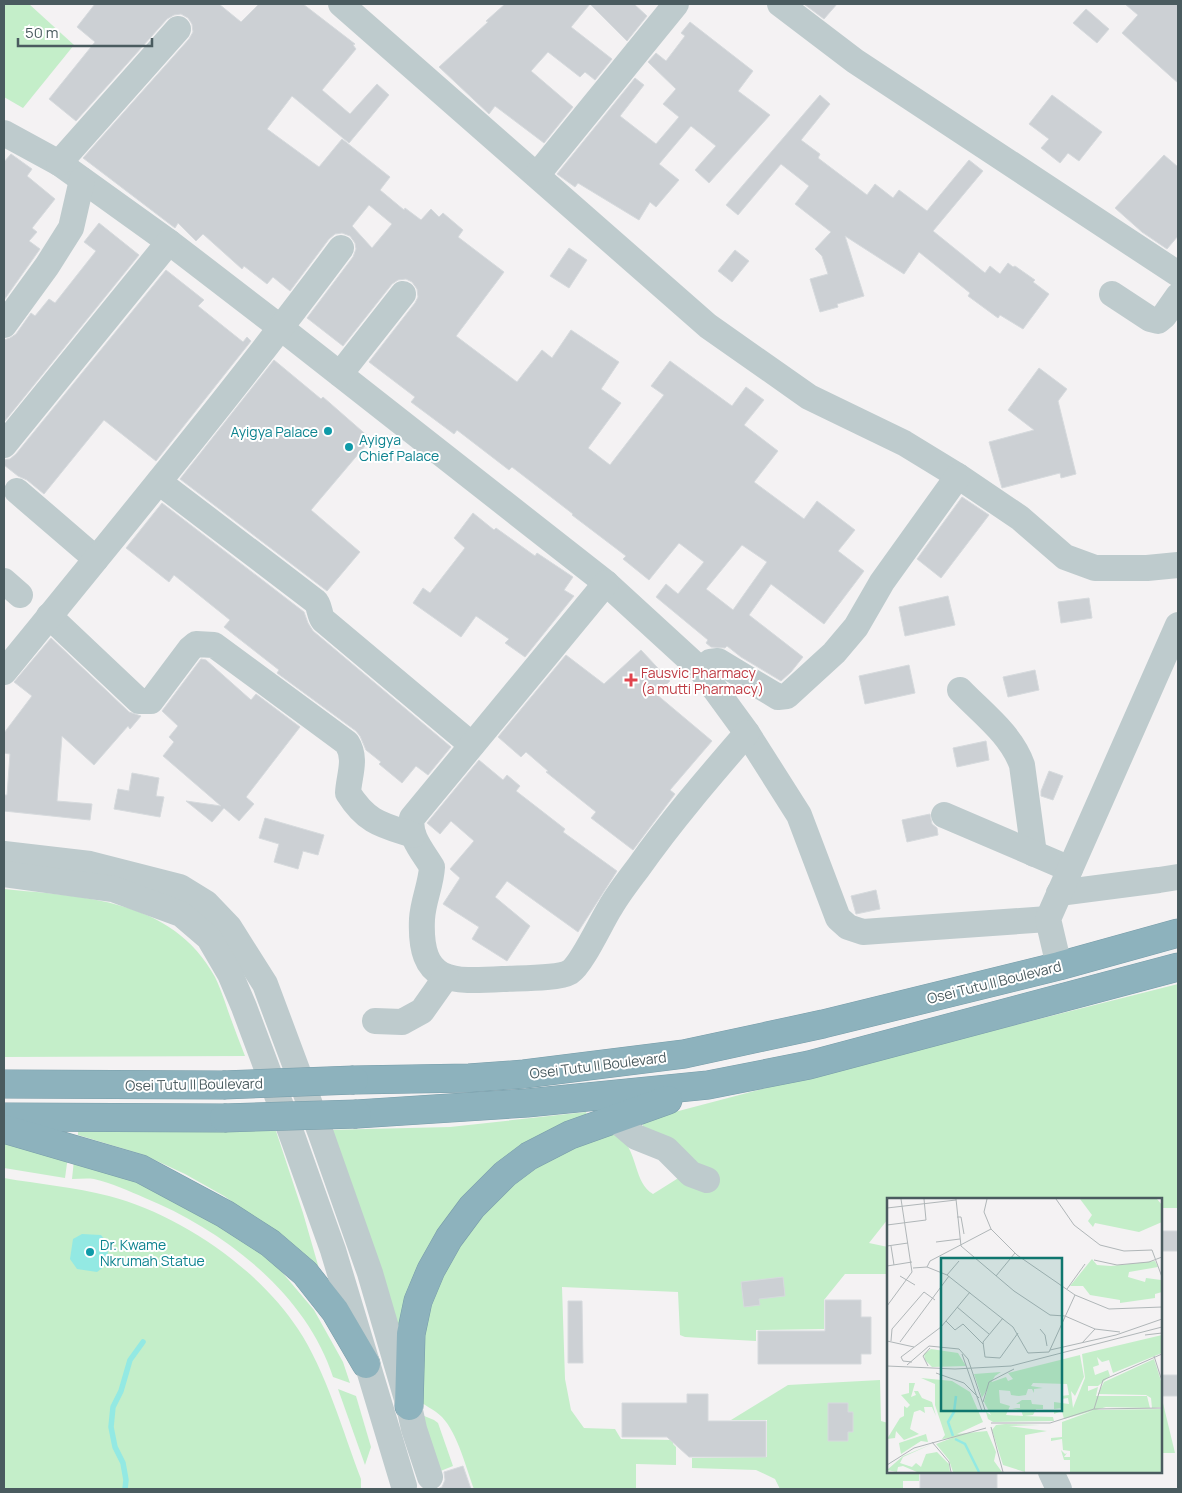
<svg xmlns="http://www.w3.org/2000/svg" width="1182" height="1493" font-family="Manrope,sans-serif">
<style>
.green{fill:#c4eec9}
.water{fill:#93e9e3}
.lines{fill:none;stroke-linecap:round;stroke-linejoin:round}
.stream{stroke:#93e9e3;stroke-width:5.5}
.building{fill:#ccd0d4;stroke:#d6dadd;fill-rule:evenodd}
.highway-casing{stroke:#789da9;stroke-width:29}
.minor{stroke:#becbcd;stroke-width:26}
.highway{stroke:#8db2bd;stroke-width:28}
.highway-bridge-casing{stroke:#789da9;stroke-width:29;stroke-linecap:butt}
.highway-bridge{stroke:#8db2bd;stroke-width:28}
.culture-dot{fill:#0f9aa8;stroke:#fff;stroke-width:2}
.health-dot{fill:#e0444e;stroke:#fff;stroke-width:2}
.labels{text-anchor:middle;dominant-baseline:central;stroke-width:4;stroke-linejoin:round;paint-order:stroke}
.culture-label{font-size:14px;fill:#0d838f;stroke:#fff;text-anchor:start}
.health-label{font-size:14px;fill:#be3a42;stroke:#fff;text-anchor:start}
.street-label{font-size:14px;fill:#4a5b5f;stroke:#fff}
.inset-river{fill:none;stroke:#93e9e3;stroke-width:2.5}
.inset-road{fill:none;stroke:#b0b6b8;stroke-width:1}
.view{fill:#0f766e;fill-opacity:0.15;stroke:#0f766e;stroke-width:2.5}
.inset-edge{fill:none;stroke:#4a5b5f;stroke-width:2.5}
</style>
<rect width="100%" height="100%" fill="#f4f2f3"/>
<g class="green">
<polygon points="8,4 29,4 74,45 23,108 4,97 4,5"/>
<path d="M 4,889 C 83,897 172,898 215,977 C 219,985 222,994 225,1002 C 231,1020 238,1038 245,1056 L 4,1057 Z"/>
<path d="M 1178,984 L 1178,1223 L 1178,1208 L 1161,1208 L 1161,1199 L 888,1199 L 888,1219 L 869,1243 L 888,1247 L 888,1274 L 845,1274 L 824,1300 L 824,1329 L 756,1330 L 756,1341 L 685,1337 L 680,1335 L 678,1292 L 562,1287 L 565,1379 L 571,1410 L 584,1428 L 615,1429 L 621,1439 L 673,1440 L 673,1444 L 676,1447 L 676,1465 L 636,1464 L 636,1489 L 474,1489 C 466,1468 458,1434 442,1417 C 435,1410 424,1405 416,1399 L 415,1358 L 443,1261 L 518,1171 L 610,1132 C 614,1134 618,1135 621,1138 C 638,1153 634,1183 653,1194 L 680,1177 L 643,1132 L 643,1124 L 652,1118 L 777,1085 Z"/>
<polygon points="586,1112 588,1119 492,1171 399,1363 326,1130 450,1127"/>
<polygon points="83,1130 276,1131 303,1213 322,1279 271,1229 224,1196 185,1174 144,1155 78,1135 78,1131"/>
<polygon points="4,1143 68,1156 65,1178 4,1168"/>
<path d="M 74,1160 L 165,1190 L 264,1255 L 281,1271 L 314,1310 L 343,1362 L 350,1383 L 333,1377 C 306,1293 223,1230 145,1198 C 129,1191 112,1183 94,1179 C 87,1178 79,1179 72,1179 Z"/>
<path d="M 4,1178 C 38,1184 75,1187 109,1196 C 179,1214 258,1268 298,1329 C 326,1371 343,1432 361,1479 L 361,1489 L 4,1489 Z"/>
<polygon points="880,1380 881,1421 888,1423 888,1472 919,1472 919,1481 903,1481 903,1489 780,1489 775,1479 756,1470 692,1468 692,1458 767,1457 767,1420 731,1420 788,1385"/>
<polygon points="338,1389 356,1396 371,1447 365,1465"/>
<polygon points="1161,1399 1162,1399 1175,1453 1161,1453"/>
<polygon points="417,1413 434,1420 438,1423 453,1466 433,1474"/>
</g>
<polygon class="water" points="82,1234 101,1235 109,1245 106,1265 97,1272 77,1269 70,1259 73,1239"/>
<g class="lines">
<polyline class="stream" points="125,1489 126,1480 123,1463 115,1447 111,1427 113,1407 121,1391 130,1360 143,1342"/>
</g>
<g class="building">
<path d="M 95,4 L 219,4 L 241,22 L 259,4 L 303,4 L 355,44 L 353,45 L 356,49 L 322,90 L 350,114 L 377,84 L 389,95 L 349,143 L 292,96 L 267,129 L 319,167 L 342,139 L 390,177 L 380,190 L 404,210 L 405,208 L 421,220 L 431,209 L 439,217 L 443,213 L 463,230 L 458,237 L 504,272 L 456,336 L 517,382 L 542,350 L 552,358 L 571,330 L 619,362 L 601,389 L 621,403 L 588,448 L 610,465 L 664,395 L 651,386 L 670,361 L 732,406 L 746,387 L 764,400 L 744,425 L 778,451 L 754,482 L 804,519 L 817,501 L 855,530 L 838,551 L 864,571 L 824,624 L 771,584 L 749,615 L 803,657 L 791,672 L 781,681 L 741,657 L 727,646 L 725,648 L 711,647 L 706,643 L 708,640 L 656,597 L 666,584 L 678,594 L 704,562 L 679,543 L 649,580 L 623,559 L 626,556 L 572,515 L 573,514 L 512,467 L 509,470 L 457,430 L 454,434 L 411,402 L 415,397 L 369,362 L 415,303 L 418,297 L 417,289 L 412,282 L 406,279 L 398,280 L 392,284 L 343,346 L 307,318 L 353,257 L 356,249 L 355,243 L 350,236 L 342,233 L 335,234 L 329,239 L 290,291 L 273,277 L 267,284 L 244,266 L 242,269 L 203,234 L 196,241 L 178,223 L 175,228 L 83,158 L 189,39 L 193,32 L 192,24 L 188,18 L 181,14 L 174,15 L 167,19 L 76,121 L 49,99 L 95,42 L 77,27 ZM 369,205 L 392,224 L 372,248 L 352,226 ZM 742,545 L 767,562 L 733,610 L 706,589 Z"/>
<polygon points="505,4 634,4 647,16 627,41 590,4 571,27 612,59 595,80 585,72 580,77 548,52 531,71 573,107 544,143 495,106 489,114 439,67 488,22 486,21"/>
<polygon points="804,4 837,4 824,19"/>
<polygon points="1125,4 1178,4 1178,83 1122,33 1138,15"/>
<polygon points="1086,9 1109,29 1097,43 1073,23"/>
<polygon points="690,22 753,71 738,91 770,115 709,183 695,170 716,146 691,126 659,164 679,180 656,207 650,202 639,220 578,183 575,187 557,174 635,78 644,85 620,116 656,144 679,117 663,104 676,89 648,62 656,53 666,61 685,36 681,33"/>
<polygon points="820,95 830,104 801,140 820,154 818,158 867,195 875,184 893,198 899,190 927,211 969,160 983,171 933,231 985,273 990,266 1000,274 1008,263 1013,267 1015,266 1035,280 1033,282 1049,294 1023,329 1000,315 998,318 968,296 970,293 919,252 904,274 845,236 864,296 837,304 838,307 820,312 810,279 828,274 822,256 815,249 831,232 795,204 809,186 781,164 738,215 726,205"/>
<polygon points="1052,95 1102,132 1079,161 1068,153 1060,163 1041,148 1049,139 1029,124"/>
<polygon points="11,154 32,169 27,176 55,199 32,228 37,232 29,241 40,249 4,300 4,162"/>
<polygon points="1164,155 1178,167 1178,236 1167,249 1142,232 1115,208"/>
<polygon points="99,223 139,255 4,422 4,340 10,338 16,334 31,313 35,316 49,299 55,303 96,251 84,242"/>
<polygon points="569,248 587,260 569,288 550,276"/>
<polygon points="735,250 749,261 732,282 718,271"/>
<polygon points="166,270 204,300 198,306 243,342 247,337 251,341 156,461 104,420 44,494 27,480 18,476 4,465 4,460 10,459 16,454"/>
<polygon points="274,360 321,399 323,397 371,439 311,510 360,552 327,591 180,479"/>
<polygon points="1039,368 1067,389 1058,401 1076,474 1061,478 1060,473 1002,488 989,442 1034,430 1008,410"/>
<polygon points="962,497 989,515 941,578 917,559"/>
<polygon points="162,503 304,612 308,623 313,631 451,747 428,775 416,766 402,783 379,764 381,762 366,750 360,736 356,731 277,673 279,670 224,627 230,620 174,575 169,582 126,548"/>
<polygon points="473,513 494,530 496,528 535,556 537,553 573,577 564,590 574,596 525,657 505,643 509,639 479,618 476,616 461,637 413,603 423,588 430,593 465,548 454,538"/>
<polygon points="948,596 955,625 905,636 899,607"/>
<polygon points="1089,598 1092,618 1061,623 1058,602"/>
<polygon points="51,638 129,712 141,716 130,729 128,726 94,765 62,736 57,801 92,804 90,820 4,811 4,795 7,795 10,754 4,753 4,733 32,696 14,682"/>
<polygon points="641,650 670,681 656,694 712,741 670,790 675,794 633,850 591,818 596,812 546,772 548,771 526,752 521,757 498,737 566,655 604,684"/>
<polygon points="201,659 206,660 251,700 256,694 300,727 246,797 254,804 239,821 224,808 212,822 186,801 221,806 163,756 174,742 169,737 178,726 162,711"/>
<polygon points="909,665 915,693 865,704 859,676"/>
<polygon points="1035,670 1039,690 1008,697 1003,677"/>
<polygon points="986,741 989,760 957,767 953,748"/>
<polygon points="479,760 503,780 507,775 520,786 516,791 565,829 563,832 617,871 578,932 507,881 495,897 530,926 507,961 472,939 479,927 443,904 460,878 450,869 474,841 451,821 440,834 427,823"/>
<polygon points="1049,771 1063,776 1053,800 1041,796 1041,791"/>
<polygon points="132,773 159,778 156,796 164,797 160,817 114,809 118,789 129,791"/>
<polygon points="930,814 932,824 937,828 938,835 907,842 902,820"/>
<polygon points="265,818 324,835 318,855 303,851 298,869 274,862 279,844 259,838"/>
<polygon points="876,890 880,909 856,914 851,896"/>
<rect x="1161" y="1231" width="17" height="20"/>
<polygon points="783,1277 785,1296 759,1299 760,1305 744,1307 741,1282"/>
<polygon points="825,1300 861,1300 861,1317 871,1317 871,1354 861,1354 861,1364 758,1364 758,1331 825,1331"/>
<polygon points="568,1301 582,1301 583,1363 568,1363"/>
<rect x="1161" y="1375" width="17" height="21"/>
<polygon points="687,1394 708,1394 708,1421 766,1421 766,1457 689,1457 667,1437 622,1437 622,1403 687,1403"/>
<polygon points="828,1403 848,1403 848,1412 853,1412 853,1432 848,1432 848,1441 828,1441"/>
<polygon points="463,1466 471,1489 438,1489 442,1487 445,1480 444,1472"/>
<rect x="920" y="1472" width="77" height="17"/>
</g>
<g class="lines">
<defs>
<g id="highway">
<polyline points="354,1080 469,1078 524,1074 684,1054 823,1024 1059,966 1178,933"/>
<polyline points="4,1084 223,1085"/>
<polyline points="357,1114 527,1103 708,1085 809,1065 1178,967"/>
<polyline points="4,1117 224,1118"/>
<polyline points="4,1129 141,1169 225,1214 270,1243 305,1273 335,1311 366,1364"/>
<polyline points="409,1406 411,1334 418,1301 431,1270 449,1238 472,1207 505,1174 529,1156 570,1135 668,1100"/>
</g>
</defs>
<use href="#highway" class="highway-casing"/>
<g class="minor">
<polyline points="341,4 708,326 809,397 904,443 958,476 1020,518 1065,557 1095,568 1147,568 1178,565"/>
<polyline points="780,4 855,61 1178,274"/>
<polyline points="4,133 59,163 169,242 281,328 606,583 701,670 747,733 799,815 838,918 848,927 863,932 1048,919"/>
<polyline points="59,163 178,29"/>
<polyline points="537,175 676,4"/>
<polyline points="1112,294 1150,319 1158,321 1164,316 1178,296"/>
<polyline points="4,325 47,266 71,228 82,180"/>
<polyline points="340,374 403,294"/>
<polyline points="4,445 169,242"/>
<path d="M 159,482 L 315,601 C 320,605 319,615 323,620 L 472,745"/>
<polyline points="17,491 96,559"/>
<polyline points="4,581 20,595"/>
<path d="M 606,583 L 412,818 C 408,836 424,853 432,867 C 431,885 423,901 422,919 C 419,984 451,982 503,979 C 518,978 558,979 570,972 C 582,964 601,922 610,908 C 618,894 628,881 638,868 C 671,821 709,777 747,733"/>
<path d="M 49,616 L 139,701 L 151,701 L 190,649 L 196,644 L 214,645 L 347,743 C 357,759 349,775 348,793 C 367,823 382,825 413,835"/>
<polyline points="701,670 710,662 718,661 778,697 787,696 834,653 856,627 882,582 958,476"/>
<path d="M 4,672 C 118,532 233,393 341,248"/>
<path d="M 960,690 C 982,713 1011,734 1022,765 L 1034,854"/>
<polyline points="944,815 1070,869"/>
<polyline points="4,854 90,864 180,887 206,903 229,927 265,984 321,1134 370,1273 409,1406 414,1429 430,1477"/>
<polyline points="4,874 113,889 181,914 209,938 230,974 244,1007 293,1138 333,1250 404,1486"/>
<polyline points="1059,893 1159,880 1178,877"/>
<polyline points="1059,966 1048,919 1178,625"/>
<polyline points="375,1021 402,1022 422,1011 446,977"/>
<polyline points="615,1119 636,1137 666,1149 691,1174 707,1180"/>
<polyline points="1051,1472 1059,1489"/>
</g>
<use href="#highway" class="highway"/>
<defs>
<g id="highway-bridge">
<polyline points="223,1085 354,1080"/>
<polyline points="224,1118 357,1114"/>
</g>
</defs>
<use href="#highway-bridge" class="highway-bridge-casing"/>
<use href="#highway-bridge" class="highway-bridge"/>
</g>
<g class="culture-dot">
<circle cx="328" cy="431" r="5"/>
<circle cx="349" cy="447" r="5"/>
<circle cx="90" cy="1252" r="5"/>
</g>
<path class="health-dot" d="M628.5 672.5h5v5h5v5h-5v5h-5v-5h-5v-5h5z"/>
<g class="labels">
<g class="culture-label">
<text x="318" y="431" text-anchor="end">Ayigya Palace</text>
<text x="359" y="439">Ayigya<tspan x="359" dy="16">Chief Palace</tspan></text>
<text x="100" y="1244">Dr. Kwame<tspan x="100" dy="16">Nkrumah Statue</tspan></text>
</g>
<g class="health-label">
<text x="641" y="672">Fausvic Pharmacy<tspan x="641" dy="16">(a mutti Pharmacy)</tspan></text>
</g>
<g class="street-label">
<text transform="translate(994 982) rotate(-14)">Osei Tutu II Boulevard</text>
<text transform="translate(598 1065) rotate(-7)">Osei Tutu II Boulevard</text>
<text transform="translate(194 1084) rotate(-1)">Osei Tutu II Boulevard</text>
</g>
</g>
<g transform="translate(887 1198)">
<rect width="275" height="275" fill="#f4f2f3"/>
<path d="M 193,1 L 270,1 L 275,7 L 275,24 L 252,34 L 208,25 L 206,29 L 201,23 L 205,17 ZM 205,61 L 210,67 L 224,68 L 268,63 L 271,69 L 242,74 L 241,79 L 258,84 L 259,80 L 274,82 L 275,94 L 268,96 L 268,100 L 233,105 L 233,102 L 203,97 L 196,88 L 183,88 ZM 275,137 L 275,155 L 226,175 L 222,162 L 215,164 L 210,159 L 212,167 L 206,169 L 208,177 L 221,172 L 223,178 L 211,188 L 201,188 L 201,193 L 211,189 L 209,198 L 260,198 L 263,210 L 219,209 L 177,221 L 175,213 L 167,216 L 167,212 L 175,213 L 176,210 L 167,211 L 167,204 L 182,206 L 181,200 L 174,201 L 174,198 L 182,197 L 180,186 L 146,185 L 144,188 L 156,190 L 147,191 L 147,195 L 145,191 L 141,191 L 139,197 L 132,198 L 124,197 L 123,193 L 112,192 L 113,205 L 123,208 L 119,217 L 136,218 L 134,212 L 125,210 L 133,210 L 133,206 L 129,206 L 135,202 L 144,202 L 145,206 L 156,207 L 156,211 L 149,211 L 146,217 L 137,218 L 166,219 L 167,223 L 106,224 L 101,221 L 99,214 L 104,217 L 97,204 L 102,185 L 119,179 L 121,183 L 126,181 L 121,175 L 193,157 L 197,179 L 188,198 L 184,193 L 186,210 L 198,180 L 195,156 ZM 44,151 L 71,155 L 79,168 L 45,169 L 38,162 L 37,156 ZM 267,161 L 275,186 L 275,209 L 265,210 L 264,200 L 259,197 L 211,196 L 217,184 ZM 114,174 L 108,178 L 95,200 L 87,176 ZM 34,180 L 65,183 L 83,194 L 96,224 L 70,236 L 100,233 L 109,254 L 107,263 L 115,274 L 66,274 L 62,262 L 49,246 L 65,240 L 55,241 L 58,237 L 48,207 L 48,186 ZM 22,185 L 28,185 L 24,199 L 29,197 L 27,193 L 31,193 L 35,200 L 45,204 L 49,218 L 45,209 L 37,209 L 38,215 L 33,212 L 27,214 L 23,231 L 32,236 L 17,242 L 9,233 L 8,240 L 0,241 L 13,220 L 17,218 L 17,208 L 20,210 L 23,207 L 14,197 L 22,195 ZM 275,211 L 275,274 L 183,274 L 183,262 L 177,262 L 174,252 L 178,256 L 180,255 L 177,259 L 183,259 L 183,253 L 176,252 L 175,241 L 164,243 L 164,240 L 175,239 L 175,224 L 208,212 ZM 118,226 L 153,227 L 122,228 L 160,233 L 138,237 L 138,274 L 116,267 L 105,232 L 109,227 ZM 39,236 L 41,244 L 34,243 L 14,256 L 12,245 ZM 45,246 L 16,259 L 13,265 L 25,269 L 29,265 L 34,269 L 39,256 L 50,254 L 62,266 L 63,274 L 30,274 L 16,268 L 11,269 L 10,274 L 0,272 L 16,258 Z" fill="#c4eec9"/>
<path class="inset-river" d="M 66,238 L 61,224 L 67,214 L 69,198M 68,241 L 78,246 L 92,274"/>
<path class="inset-road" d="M 69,1 L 74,48 L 127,93 L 163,117 L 178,118 L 208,131 L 233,134M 100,1 L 97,14 L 104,31 L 130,57 L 188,97 L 222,111 L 275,109M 169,1 L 187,27 L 213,47 L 237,53 L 265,52 L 275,79M 0,10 L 69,2M 70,19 L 74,19 L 77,36M 0,27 L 39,22 L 37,1M 49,44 L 73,41M 0,48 L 21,45M 4,48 L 7,67M 207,62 L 230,67 L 262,64 L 275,59M 0,68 L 25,64M 40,69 L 43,63 L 104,31M 26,70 L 40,69 L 60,77 L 126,129 L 141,155 L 162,154M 60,77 L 72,63M 13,78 L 28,87M 109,78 L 128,55M 180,91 L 198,66M 0,108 L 25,74 L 14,1M 70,109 L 102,136M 116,120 L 96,144 L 98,159 L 113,160 L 131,135M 59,123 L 68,132 L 76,126 L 96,146M 153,131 L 158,137 L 160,148M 258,137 L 275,135M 0,143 L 27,149M 4,143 L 5,131 L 37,94 L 48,102M 13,144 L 62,78M 195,145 L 208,131M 163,152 L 229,137 L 275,121M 162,154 L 188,97M 75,156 L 95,213M 267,158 L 275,183M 25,164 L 16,163 L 14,159 L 54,129 L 83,94M 20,167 L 42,148 L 72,151 L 81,161 L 98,212M 0,168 L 68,171 L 124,168 L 275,129M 41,168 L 36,158 L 43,150M 49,175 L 77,185 L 92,200M 96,204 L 102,184 L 127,171M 207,211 L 216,182 L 275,156M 104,225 L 163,225 L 207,211 L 275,210M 104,229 L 116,274M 45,244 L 62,264 L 64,274M 0,267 L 27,250 L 99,230"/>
<path class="view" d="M 54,60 L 175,60 L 175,213 L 54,213 Z"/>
<rect width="275" height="275" class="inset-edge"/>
</g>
<rect width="1182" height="1493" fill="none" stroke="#4a5b5f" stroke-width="10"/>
<path d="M18 38v8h134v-8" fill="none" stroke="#4a5b5f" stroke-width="2.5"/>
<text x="25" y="38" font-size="15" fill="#4a5b5f" stroke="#ffffff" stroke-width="4" paint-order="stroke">50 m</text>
</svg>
